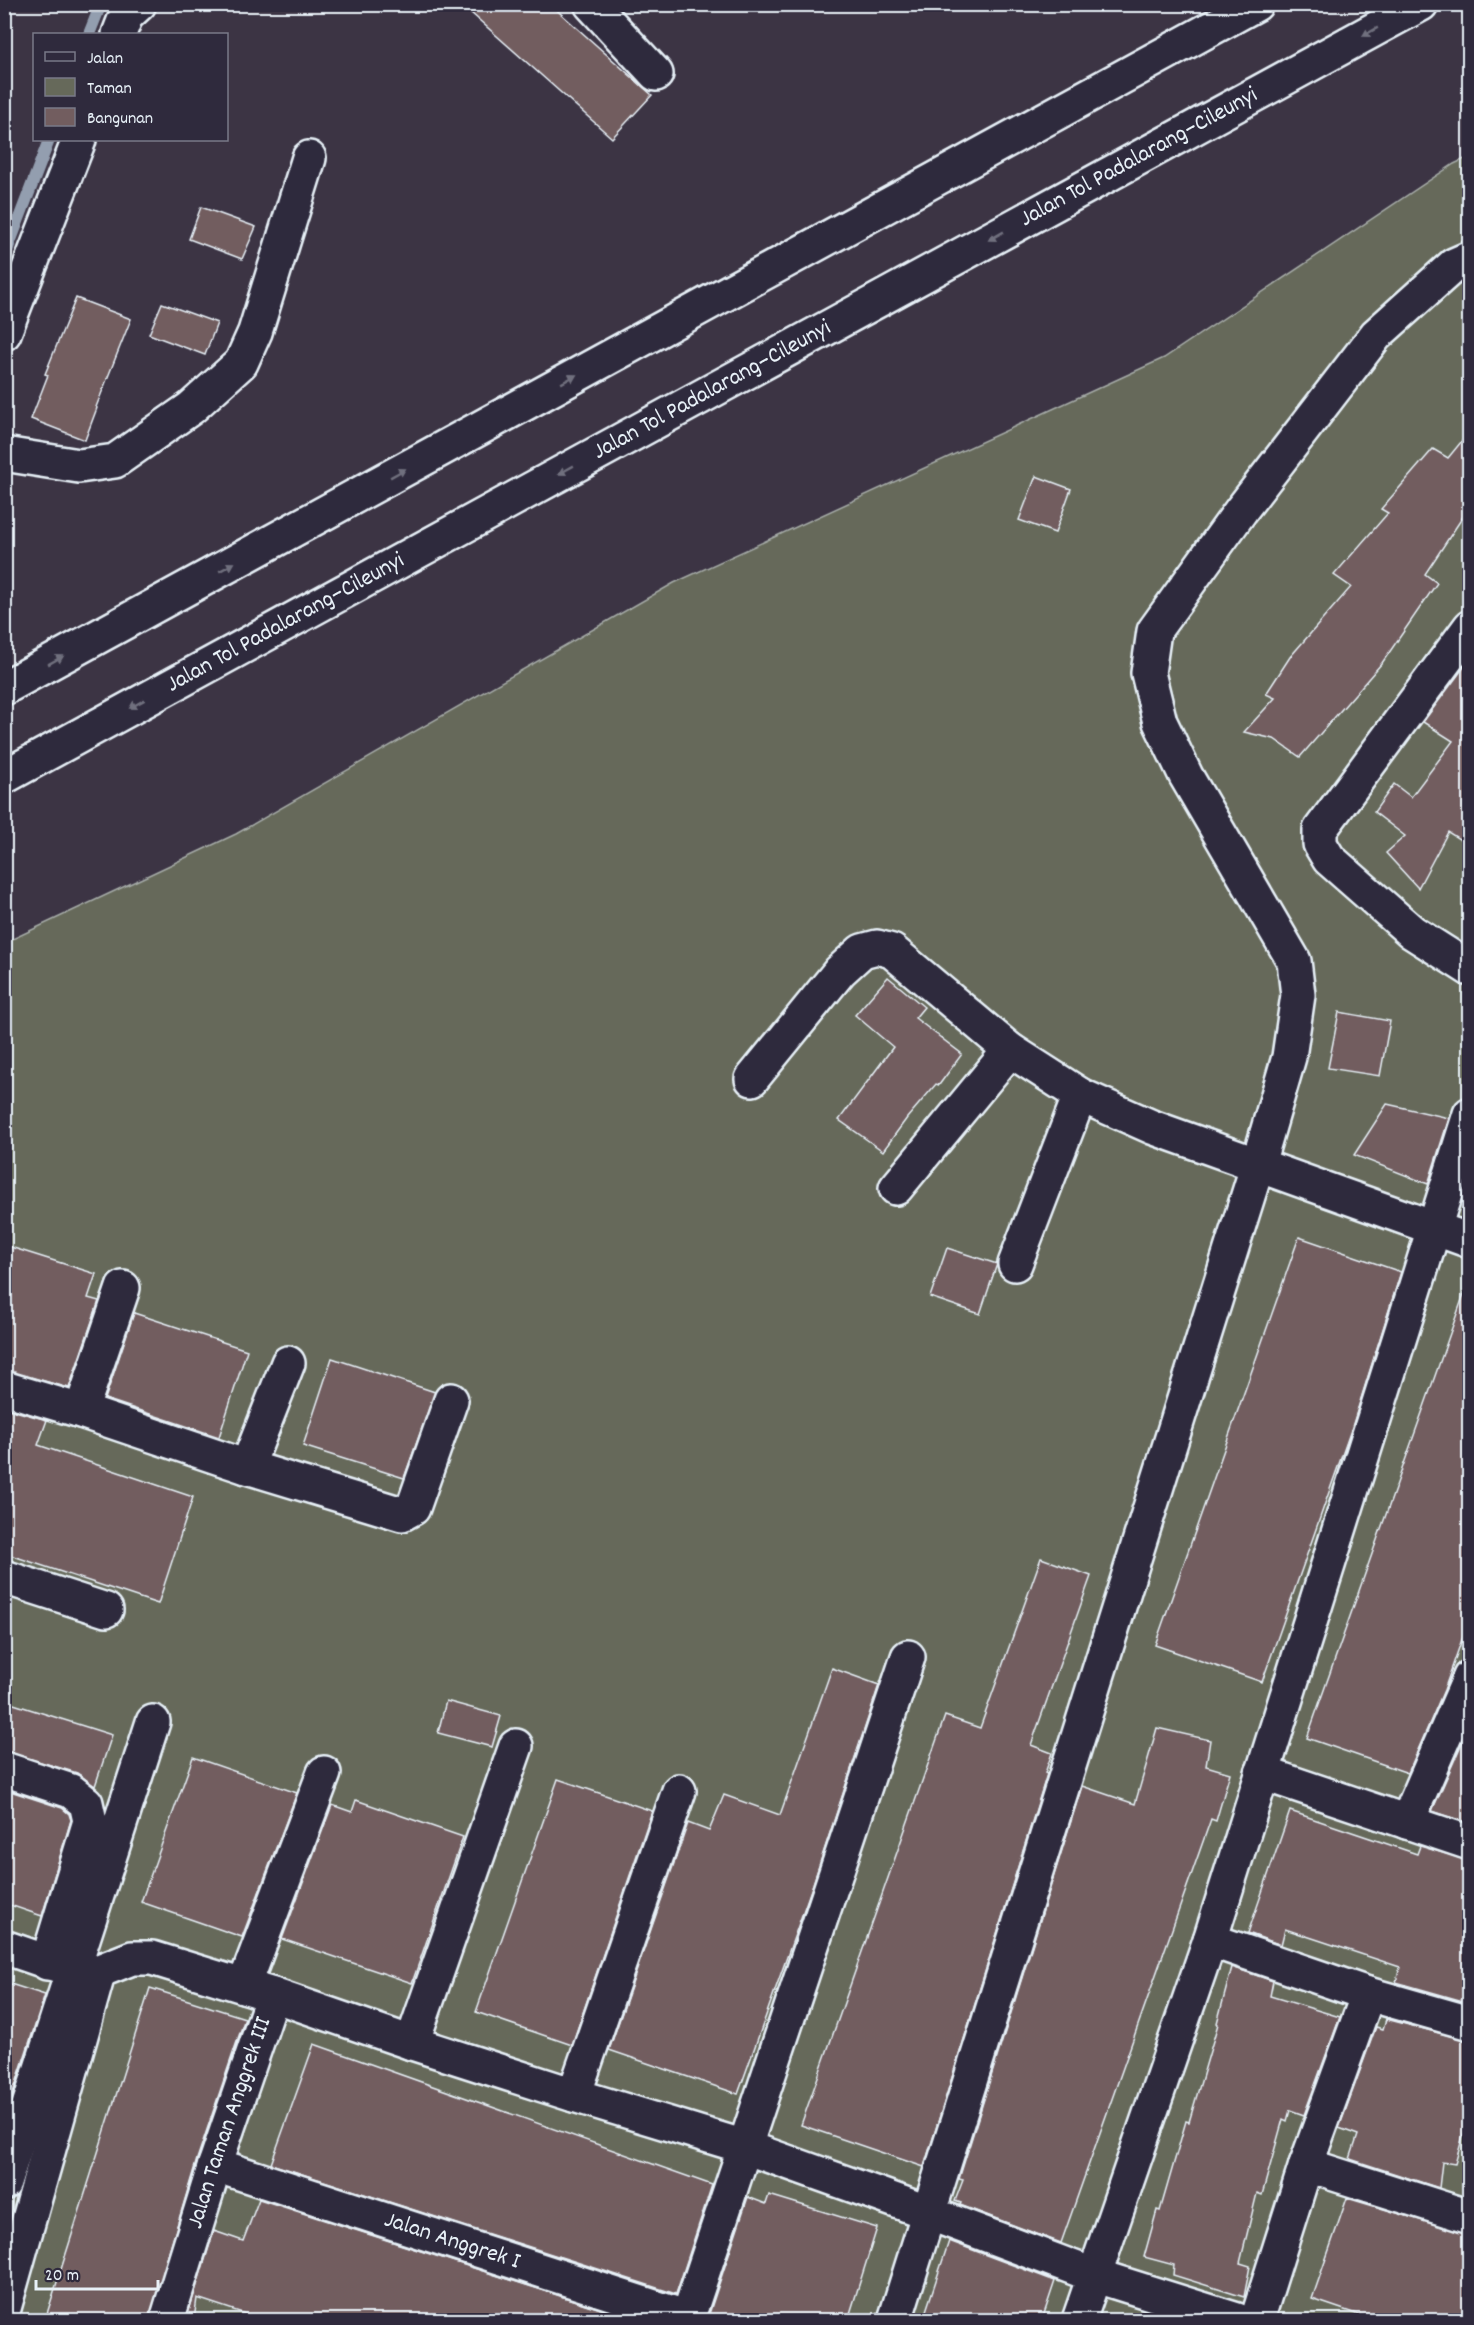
<svg xmlns="http://www.w3.org/2000/svg" width="1474" height="2325" font-family="Dekko,sans-serif">
<style>
.green{fill:#66695a;stroke:#a7ada9;stroke-width:1.5}
.lines{fill:none;stroke-linecap:round;stroke-linejoin:round}
.stream{stroke:#939eaf;stroke-width:12}
.building{fill:#725d5f;stroke:#e8f1f8;stroke-width:1.5}
.minor-casing{stroke:#e8f1f8;stroke-width:38}
.highway-casing{stroke:#e8f1f8;stroke-width:38}
.minor{stroke:#2f2a3d;stroke-width:33}
.highway{stroke:#2f2a3d;stroke-width:33}
.oneway{fill:#70707e}
.labels{text-anchor:middle;dominant-baseline:central;stroke-width:5;stroke-linejoin:round;paint-order:stroke}
.street-label{font-size:24px;fill:#e8f1f8;stroke:#2f2a3d}
</style>
<rect width="100%" height="100%" fill="#3c3444"/>
<filter id="ink" filterUnits="userSpaceOnUse"><feTurbulence type="fractalNoise" baseFrequency=".0167" numOctaves="2"/><feDisplacementMap in="SourceGraphic" scale="12" xChannelSelector="R" yChannelSelector="G"/><feConvolveMatrix kernelMatrix="1 2 1 2 8 2 1 2 1" color-interpolation-filters="sRGB"/></filter>
<g filter="url(#ink)">
<polygon class="green" points="1469,157 1469,2320 5,2320 4,943 236,834 674,583 1164,358 1454,164"/>
<g class="lines">
<g class="stream">
<polyline points="89,34 101,4"/>
<polyline points="4,258 49,140"/>
</g>
</g>
<g class="building">
<polygon points="461,4 550,4 652,95 612,138"/>
<polygon points="201,207 256,227 242,259 189,239"/>
<polygon points="76,298 131,319 96,407 97,408 85,440 31,419 48,375 45,374"/>
<polygon points="162,303 217,323 205,355 149,334"/>
<polygon points="1470,431 1470,506 1425,574 1437,583 1382,663 1300,757 1274,739 1244,732 1275,698 1266,694 1290,657 1351,587 1334,575 1388,513 1381,509 1433,449 1448,458"/>
<polygon points="1036,476 1071,489 1055,533 1019,520"/>
<polygon points="1470,659 1470,846 1448,832 1418,888 1386,853 1405,836 1374,812 1394,784 1411,797 1453,741 1423,722"/>
<polygon points="888,977 924,1007 915,1018 962,1054 939,1085 936,1084 907,1118 883,1151 839,1120 893,1047 855,1015"/>
<polygon points="1339,1012 1390,1021 1380,1076 1328,1068"/>
<polygon points="1387,1104 1449,1118 1428,1184 1354,1155"/>
<polygon points="1299,1237 1401,1272 1352,1427 1262,1682 1155,1645"/>
<polygon points="4,1245 96,1274 88,1298 99,1301 69,1388 4,1370"/>
<polygon points="947,1248 997,1264 980,1314 930,1297"/>
<polygon points="1465,1291 1470,1292 1470,1617 1444,1690 1408,1773 1307,1738"/>
<polygon points="134,1313 247,1350 219,1437 105,1399"/>
<polygon points="332,1358 435,1392 404,1478 303,1446"/>
<polygon points="4,1408 47,1420 38,1445 193,1497 158,1604 4,1553"/>
<polygon points="1041,1558 1091,1576 1031,1745 1052,1753 1045,1773 1047,1774 924,2167 801,2125 945,1716 980,1728"/>
<polygon points="832,1668 879,1685 813,1884 738,2094 609,2050 688,1823 709,1831 724,1795 780,1815"/>
<polygon points="4,1701 112,1735 95,1786 77,1773 4,1751"/>
<polygon points="446,1701 501,1716 492,1747 438,1733"/>
<polygon points="1470,1725 1470,1823 1432,1811"/>
<polygon points="1157,1728 1210,1740 1206,1766 1230,1773 1216,1821 1211,1819 1061,2243 960,2205 961,2203 955,2201 963,2180 959,2179 1082,1786 1135,1804"/>
<polygon points="193,1757 297,1793 242,1937 141,1902"/>
<polygon points="558,1779 652,1811 572,2045 476,2012"/>
<polygon points="4,1789 62,1808 69,1814 71,1820 42,1916 4,1903"/>
<polygon points="356,1800 463,1837 412,1983 282,1939 332,1805 352,1812"/>
<polygon points="1290,1811 1417,1854 1420,1846 1470,1861 1470,2003 1396,1982 1400,1967 1285,1929 1281,1945 1248,1933"/>
<polygon points="1232,1967 1273,1981 1270,1996 1340,2017 1304,2115 1290,2110 1287,2121 1283,2119 1262,2195 1257,2193 1240,2263 1250,2266 1244,2297 1173,2275 1174,2265 1144,2257 1157,2210 1160,2211 1186,2121 1189,2122 1218,2024 1217,2023"/>
<polygon points="4,1982 45,1995 4,2120"/>
<polygon points="150,1988 245,2018 197,2159 149,2320 45,2320"/>
<polygon points="1386,2019 1470,2041 1470,2111 1455,2164 1442,2162 1439,2188 1350,2159 1358,2135 1339,2128 1376,2027 1383,2029"/>
<polygon points="314,2044 712,2185 676,2294 271,2164"/>
<polygon points="769,2195 877,2228 848,2320 707,2320 748,2197 766,2204"/>
<polygon points="1347,2198 1470,2235 1470,2320 1374,2320 1312,2299"/>
<polygon points="259,2199 635,2320 264,2320 197,2298 194,2320 186,2320 214,2231 243,2241"/>
<polygon points="949,2241 1055,2281 1042,2320 923,2320"/>
</g>
<g class="lines">
<defs>
<g id="minor">
<polyline points="591,4 656,74"/>
<polyline points="119,34 126,16 139,4"/>
<polyline points="4,333 79,140"/>
<polyline points="4,454 79,466 115,461 191,408 241,363 255,332 309,158"/>
<polyline points="1470,627 1320,830 1320,844 1329,859 1412,932 1470,969"/>
<polyline points="752,1079 840,971 862,951 877,947 892,951 1010,1050 1080,1095 1152,1127 1470,1241"/>
<polyline points="896,1188 1010,1050"/>
<polyline points="1015,1264 1080,1095"/>
<polyline points="4,1388 81,1411 247,1467 402,1514 413,1508 451,1400"/>
<polyline points="81,1411 123,1288"/>
<polyline points="247,1467 288,1363"/>
<polyline points="4,1577 106,1610"/>
<polyline points="4,1769 71,1791 86,1803 90,1821 47,1963"/>
<polyline points="1262,1773 1470,1843"/>
<polyline points="1407,1822 1470,1677"/>
<polyline points="1210,1940 1368,1994 1470,2023"/>
<polyline points="4,1947 68,1969"/>
<polyline points="244,1986 324,1773"/>
<polyline points="412,2043 516,1746"/>
<polyline points="574,2095 679,1791"/>
<path id="s1" d="M 215,2165 L 688,2318"/>
<polyline points="1306,2165 1470,2217"/>
<polyline points="4,2183 153,1722"/>
<polyline points="4,2308 99,1971 132,1958 152,1958 273,1995 412,2043 574,2095 745,2147 902,2203 1093,2275 1237,2320"/>
<path id="s2" d="M 167,2320 L 215,2165 L 273,1995"/>
<polyline points="687,2320 908,1657"/>
<polyline points="895,2320 1258,1164 1289,1057 1298,995 1294,961 1186,776 1160,722 1148,673 1154,631 1242,509 1376,335 1454,265 1470,258"/>
<polyline points="1079,2320 1210,1940 1470,1114"/>
<polyline points="1257,2320 1306,2165 1368,1994"/>
</g>
<g id="highway">
<polyline points="4,688 1256,4"/>
<path id="s3" d="M 4,777 L 1421,4"/>
</g>
</defs>
<use href="#minor" class="minor-casing"/>
<use href="#highway" class="highway-casing"/>
<use href="#minor" class="minor"/>
<use href="#highway" class="highway"/>
</g>
<defs><path id="oneway-solid" d="M-6-.8H1V-3.2L6.5 0L1 3.2V.8H-6Z" transform="scale(1.5)"/></defs>
<g class="oneway">
<use href="#oneway-solid" transform="translate(1370 32) rotate(151)"/>
<use href="#oneway-solid" transform="translate(996 236) rotate(151)"/>
<use href="#oneway-solid" transform="translate(569 379) rotate(-29)"/>
<use href="#oneway-solid" transform="translate(566 470) rotate(151)"/>
<use href="#oneway-solid" transform="translate(398 473) rotate(-29)"/>
<use href="#oneway-solid" transform="translate(227 567) rotate(-29)"/>
<use href="#oneway-solid" transform="translate(56 660) rotate(-29)"/>
<use href="#oneway-solid" transform="translate(137 704) rotate(151)"/>
</g>
</g>
<g class="labels">
<g class="street-label">
<text stroke="none"><textPath href="#s3" startOffset="1293">Jalan Tol Padalarang–Cileunyi</textPath></text>
<text stroke="none"><textPath href="#s3" startOffset="807">Jalan Tol Padalarang–Cileunyi</textPath></text>
<text stroke="none"><textPath href="#s3" startOffset="321">Jalan Tol Padalarang–Cileunyi</textPath></text>
<text stroke="none"><textPath href="#s2" startOffset="207">Jalan Taman Anggrek III</textPath></text>
<text stroke="none"><textPath href="#s1" startOffset="249">Jalan Anggrek I</textPath></text>
</g>
</g>
<rect width="1474" height="2325" fill="none" stroke="#2f2a3d" stroke-width="24"/>
<rect x="12" y="12" width="1450" height="2301" fill="none" stroke="#e8f1f8" stroke-width="2" filter="url(#ink)"/>
<rect x="33" y="33" width="195" height="108" fill="#2f2a3d" stroke="#797a88" stroke-width="1.5"/>
<rect x="45" y="52" width="30" height="9" fill="#2f2a3d" stroke="#797a88" stroke-width="1.5"/>
<text x="87" y="63" font-size="18" fill="#e8f1f8">Jalan</text>
<rect x="45" y="78" width="30" height="18" fill="#66695a" stroke="#797a88" stroke-width="1.5"/>
<text x="87" y="93" font-size="18" fill="#e8f1f8">Taman</text>
<rect x="45" y="108" width="30" height="18" fill="#725d5f" stroke="#797a88" stroke-width="1.5"/>
<text x="87" y="123" font-size="18" fill="#e8f1f8">Bangunan</text>
<path d="M36 2280v9h122v-9" fill="none" stroke="#e8f1f8" stroke-width="3"/>
<text x="45" y="2280" font-size="18" fill="#e8f1f8" stroke="#2f2a3d" stroke-width="4.5" paint-order="stroke">20 m</text>
</svg>
